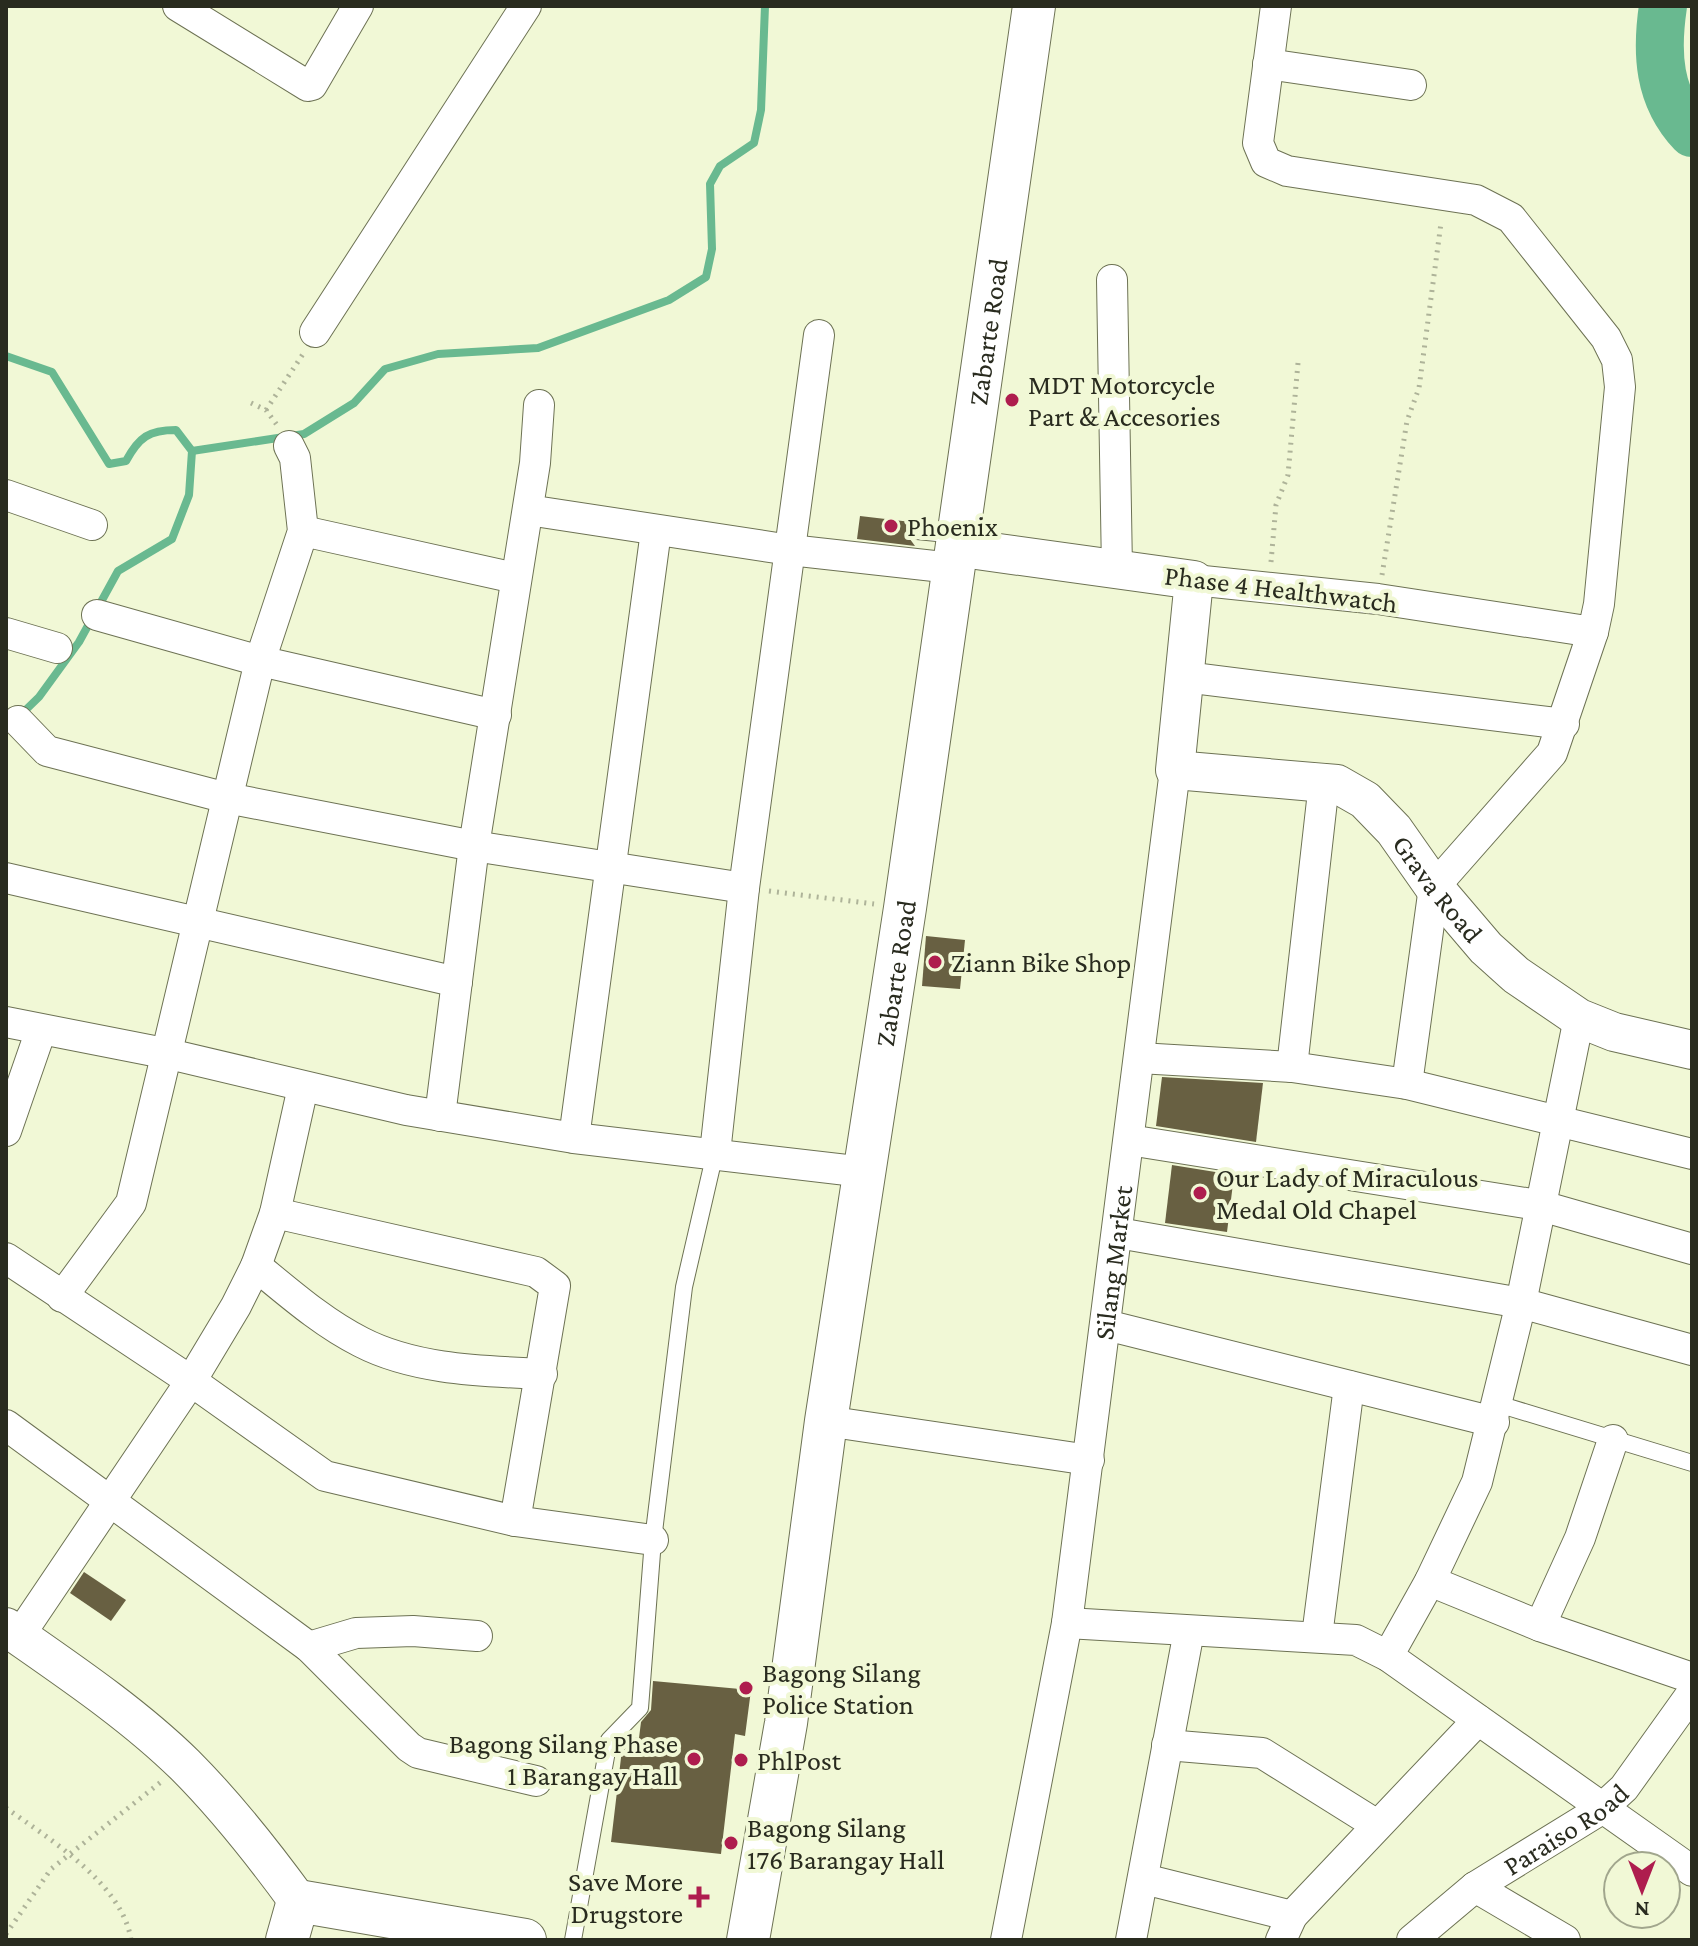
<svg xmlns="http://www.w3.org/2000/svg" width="1698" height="1946" font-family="'Crimson Pro',serif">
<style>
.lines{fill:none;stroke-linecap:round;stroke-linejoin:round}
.stream{stroke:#69b990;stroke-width:8}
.river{stroke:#69b990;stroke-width:48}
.building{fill:#686042}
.service-casing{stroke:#6d7254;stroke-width:18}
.minor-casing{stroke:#6d7254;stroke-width:32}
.tertiary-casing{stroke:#6d7254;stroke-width:40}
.secondary-casing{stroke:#6d7254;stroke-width:44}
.path{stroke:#aeb399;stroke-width:5;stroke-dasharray:2 6;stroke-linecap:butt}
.service{stroke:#fff;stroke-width:16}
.minor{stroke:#fff;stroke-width:30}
.tertiary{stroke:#fff;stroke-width:38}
.secondary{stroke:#fff;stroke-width:42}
.poi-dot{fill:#ae1d4e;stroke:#f1f8d6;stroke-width:3}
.labels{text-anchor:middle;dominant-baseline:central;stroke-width:8;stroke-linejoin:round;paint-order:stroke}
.street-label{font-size:28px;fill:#292b1f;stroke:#f1f8d6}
.poi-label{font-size:28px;fill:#292b1f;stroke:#f1f8d6;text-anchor:start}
</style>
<rect width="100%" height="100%" fill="#f1f8d6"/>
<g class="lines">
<g class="stream">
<path d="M 6,356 L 52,372 L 109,464 L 126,461 C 139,437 149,430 176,430 L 192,451 L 189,495 L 172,539 L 118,571 L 79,642 L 39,697 L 6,729"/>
<polyline points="192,451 304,434 354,403 385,369 438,354 538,348 669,300 706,277 712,249 710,184 720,166 754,143 761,110 765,6"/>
</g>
<path class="river" d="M 1663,6 C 1656,53 1658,97 1692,133"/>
</g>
<g class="building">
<polygon points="860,516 911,522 907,535 915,546 857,539"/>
<polygon points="926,936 965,940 960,989 922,986"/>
<polygon points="1162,1077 1263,1083 1256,1142 1156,1126"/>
<polygon points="1172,1165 1234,1175 1227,1232 1165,1223"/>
<polygon points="84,1572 126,1600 111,1621 70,1593"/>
<polygon points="653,1681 751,1690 745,1736 735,1734 721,1854 611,1842 623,1741 628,1737 639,1738 641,1722 651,1710"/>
</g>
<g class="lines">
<defs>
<g id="service">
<polyline points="917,531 957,535"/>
<polyline points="1498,1404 1692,1463"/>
<polyline points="573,1940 609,1740 640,1708 653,1540 684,1287 715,1153"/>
</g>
<g id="minor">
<polyline points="178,6 308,86 312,85 358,6"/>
<polyline points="1268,64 1411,85"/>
<polyline points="1112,280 1117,569"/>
<polyline points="315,332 526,6"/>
<polyline points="6,495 92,525"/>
<polyline points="528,510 790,550 952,568"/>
<polyline points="303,531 515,578"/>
<polyline points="1194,580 1378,599 1593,632 1599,604 1620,387 1617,360 1606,338 1511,218 1476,200 1287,171 1266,162 1258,143 1276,6"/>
<polyline points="97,615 260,661 496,715"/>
<polyline points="6,633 57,648"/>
<polyline points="1185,677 1564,724"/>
<polyline points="18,721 47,751 227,798 474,846 744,888"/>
<polyline points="6,878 457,982"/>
<polyline points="6,1022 169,1054 406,1110 574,1138 864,1172"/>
<polyline points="1139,1058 1292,1067 1407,1084 1692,1154"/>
<polyline points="1292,1067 1324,783"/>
<polyline points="1407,1084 1434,887 1552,753 1593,632"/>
<polyline points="440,1116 474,846 535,463 539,405"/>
<polyline points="6,1131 41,1030"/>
<polyline points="574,1138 656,531"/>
<polyline points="1129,1140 1538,1205 1692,1249"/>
<polyline points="715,1153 744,888 819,335"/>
<polyline points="275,1213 536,1272 555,1286 515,1521"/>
<polyline points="1118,1233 1521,1303 1692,1350"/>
<polyline points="6,1258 191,1381 325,1476 515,1521 653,1540"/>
<path d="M 256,1266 C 289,1293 323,1323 361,1342 C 415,1370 483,1371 542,1374"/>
<polyline points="62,1297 131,1203 260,661 303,531 295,458 289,446"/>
<polyline points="1106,1325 1494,1422"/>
<polyline points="826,1421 1089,1460"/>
<polyline points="6,1425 309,1647 409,1747 418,1753 536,1781"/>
<polyline points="1430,1581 1540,1626 1692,1678"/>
<polyline points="1067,1623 1356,1640 1388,1656 1692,1871"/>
<polyline points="1540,1626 1580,1538 1613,1440"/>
<polyline points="19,1636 191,1381 236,1306 256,1266 275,1213 303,1087"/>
<polyline points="1317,1636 1349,1386"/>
<polyline points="309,1647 356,1633 413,1631 477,1636"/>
<polyline points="1388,1656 1430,1581 1477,1482 1521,1303 1579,1018"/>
<polyline points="1167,1745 1262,1753 1377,1825"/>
<polyline points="1144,1879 1292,1916"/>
<polyline points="1475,1887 1565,1940"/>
<path id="s1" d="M 1006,1940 L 1067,1623 L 1175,770"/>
<polyline points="1131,1940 1189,1631"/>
<polyline points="1281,1940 1292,1916 1478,1720"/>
<path id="s2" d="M 1412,1940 L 1475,1887 L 1600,1810 L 1624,1788 L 1692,1693"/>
</g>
<g id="tertiary">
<path id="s3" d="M 955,547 L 1194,580 L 1175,770 L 1337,784 L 1365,800 L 1394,830 L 1434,887 L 1486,948 L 1516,975 L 1579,1018 L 1614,1032 L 1692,1050"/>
<path d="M 6,1627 C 66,1669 132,1713 185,1765 C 227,1807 263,1853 298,1901"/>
</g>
<g id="secondary">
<polyline points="287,1940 298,1901 525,1940"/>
<path id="s4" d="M 748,1940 L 786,1723 L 826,1421 L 905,908 L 1034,6"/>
</g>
</defs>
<use href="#service" class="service-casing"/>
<use href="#minor" class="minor-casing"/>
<use href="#tertiary" class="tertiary-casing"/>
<use href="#secondary" class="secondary-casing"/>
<g class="path">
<polyline points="251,403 266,410 277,425"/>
<polyline points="266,410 303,354"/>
<polyline points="1271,562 1276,505 1288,475 1298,363"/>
<polyline points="1382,575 1407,421 1419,388 1441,223"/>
<polyline points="769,891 874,904"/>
<path d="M 6,1808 C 48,1838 123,1884 131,1940"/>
<polyline points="6,1934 51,1869 161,1782"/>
</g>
<use href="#service" class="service"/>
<use href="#minor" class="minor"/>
<use href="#tertiary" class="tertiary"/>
<use href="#secondary" class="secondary"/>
</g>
<g class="poi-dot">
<circle cx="1012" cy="400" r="8"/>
<circle cx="891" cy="526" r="8"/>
<circle cx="935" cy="962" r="8"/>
<circle cx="1200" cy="1193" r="8"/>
<circle cx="746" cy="1688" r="8"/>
<circle cx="694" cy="1759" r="8"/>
<circle cx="741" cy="1760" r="8"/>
<circle cx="731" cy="1843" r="8"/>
<path d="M695 1885h8v8h8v8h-8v8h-8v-8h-8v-8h8z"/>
</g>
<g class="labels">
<g class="street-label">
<text stroke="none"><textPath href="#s4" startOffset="1626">Zabarte Road</textPath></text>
<text transform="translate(1281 589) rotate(7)">Phase 4 Healthwatch</text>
<text stroke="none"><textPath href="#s3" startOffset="742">Grava Road</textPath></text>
<text stroke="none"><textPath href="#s4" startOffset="978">Zabarte Road</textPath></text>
<text stroke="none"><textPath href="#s1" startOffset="686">Silang Market</textPath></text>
<text stroke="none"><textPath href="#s2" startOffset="190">Paraiso Road</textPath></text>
</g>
<g class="poi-label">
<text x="1028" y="384">MDT Motorcycle<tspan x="1028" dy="32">Part &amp; Accesories</tspan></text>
<text x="907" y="526">Phoenix</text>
<text x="951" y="962">Ziann Bike Shop</text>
<text x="1216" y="1177">Our Lady of Miraculous<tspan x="1216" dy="32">Medal Old Chapel</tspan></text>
<text x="762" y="1672">Bagong Silang<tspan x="762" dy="32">Police Station</tspan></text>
<text x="678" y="1743" text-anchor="end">Bagong Silang Phase<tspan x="678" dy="32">1 Barangay Hall</tspan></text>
<text x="757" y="1760">PhlPost</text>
<text x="747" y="1827">Bagong Silang<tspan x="747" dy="32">176 Barangay Hall</tspan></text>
<text x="683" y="1881" text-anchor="end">Save More<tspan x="683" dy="32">Drugstore</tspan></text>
</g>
</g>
<rect width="1698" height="1946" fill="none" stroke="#292b1f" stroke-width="16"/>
<g transform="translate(1642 1890) rotate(180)"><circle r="38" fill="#f1f8d6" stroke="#a1a68d" stroke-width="2"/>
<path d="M0-6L14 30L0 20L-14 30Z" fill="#ae1d4e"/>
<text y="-12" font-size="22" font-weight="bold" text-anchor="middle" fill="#292b1f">N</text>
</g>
</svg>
